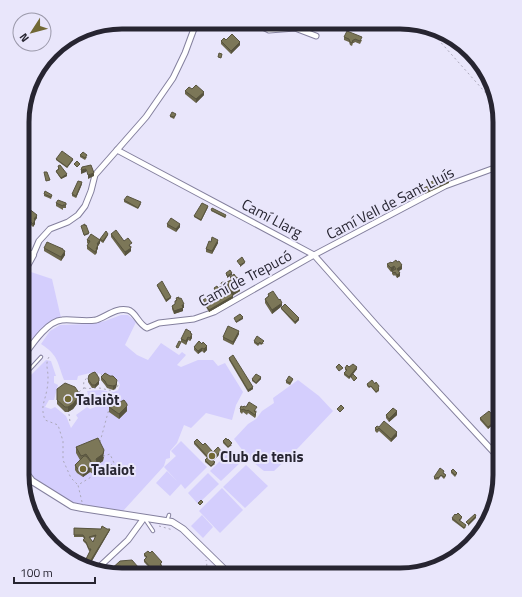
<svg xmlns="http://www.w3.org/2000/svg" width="522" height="597" font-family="'Titillium Web',sans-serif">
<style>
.green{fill:#d4cefd}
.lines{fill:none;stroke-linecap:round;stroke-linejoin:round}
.service-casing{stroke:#84809e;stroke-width:4.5}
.minor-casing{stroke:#84809e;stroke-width:7}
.tertiary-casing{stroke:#84809e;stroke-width:8}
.path{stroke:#aba8ba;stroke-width:1;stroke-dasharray:2 3;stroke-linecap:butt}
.service{stroke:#fff;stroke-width:2.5}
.minor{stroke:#fff;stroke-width:5}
.tertiary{stroke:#fff;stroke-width:6}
.wall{fill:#6b664c;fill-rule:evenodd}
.shaded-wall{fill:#57533e}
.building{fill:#7c7758;stroke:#57533e;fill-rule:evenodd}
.poi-dot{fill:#716835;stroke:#e9e6fb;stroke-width:1.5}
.labels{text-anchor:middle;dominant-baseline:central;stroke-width:4;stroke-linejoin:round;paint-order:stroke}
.street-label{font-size:15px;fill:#272531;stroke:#e9e6fb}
.poi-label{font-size:15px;font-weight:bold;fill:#272531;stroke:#e9e6fb;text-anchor:start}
.rim{fill:none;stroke:#272531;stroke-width:5}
</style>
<rect width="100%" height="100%" fill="#e9e6fb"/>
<g class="green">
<polygon points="28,271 52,279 61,318 48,325 37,334 23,353 23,280"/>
<path d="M 121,315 L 128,315 L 136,322 L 125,345 L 137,355 L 148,360 L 161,343 L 179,355 L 182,352 L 186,355 L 177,365 L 181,367 L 198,360 L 213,360 L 218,366 L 225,363 L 243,392 L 236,405 L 232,420 L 206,413 L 191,428 L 184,425 L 177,443 L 170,451 L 170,458 L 166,459 L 164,466 L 123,511 L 75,504 L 34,478 L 22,462 L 22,378 L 26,380 L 46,360 L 51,361 L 56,376 L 54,376 L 54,383 L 58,385 L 54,400 L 49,400 L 45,407 L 51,409 L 55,407 L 66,416 L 71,428 L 78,418 L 76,415 L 87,407 L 90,409 L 98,406 L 94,397 L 89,398 L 87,391 L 100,390 L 114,392 L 118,390 L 120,385 L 117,379 L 94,372 L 78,376 L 77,380 L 64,380 C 57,361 58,355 41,344 L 50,331 L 60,325 L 91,324 L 105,321 Z"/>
<polygon points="298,380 319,396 333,411 299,447 274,471 264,471 249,459 234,439 248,424 256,419 262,411 274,403 273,398"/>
<polygon points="181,441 207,467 185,489 181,484 170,496 156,483 167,471 177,481 164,467 176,456 171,451"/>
<polygon points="231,450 240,459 241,462 221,481 210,471"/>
<polygon points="246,465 268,486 245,508 223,487"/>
<polygon points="208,473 219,484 198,504 188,493"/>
<polygon points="222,488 243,510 220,533 199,511"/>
<polygon points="202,515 213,527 203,538 191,526"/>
</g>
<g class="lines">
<defs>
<g id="service">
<polyline points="23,365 26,368 30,369 41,357"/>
<polyline points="145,519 153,531"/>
<polyline points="167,521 169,515"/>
</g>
<g id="minor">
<polyline points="259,25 269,30 295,28 316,36"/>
<polyline points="117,150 314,255 377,326 500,459"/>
<polyline points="33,255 39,241 50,229 68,222 78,215 85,206 91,191 95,175 146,117 173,78 185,53 195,26"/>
<path d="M 23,357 C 31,346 47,321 62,320 C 73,319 84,322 96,320 C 106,317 116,307 128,310 C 136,312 138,324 147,328 L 159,323 L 194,319 L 214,312 L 314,255 L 445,186 L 500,166"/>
<polyline points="97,569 128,540 144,518"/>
</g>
<g id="tertiary">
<polyline points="23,273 33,255 23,250"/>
<polyline points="22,468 32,481 72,506 82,508 172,522 183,529 230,575"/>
</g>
</defs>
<use href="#service" class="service-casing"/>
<use href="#minor" class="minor-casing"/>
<use href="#tertiary" class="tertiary-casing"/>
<g class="path">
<polyline points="428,28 492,100 497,112"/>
<path d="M 49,357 C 45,363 48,370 48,376 C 48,380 48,385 47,389 C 45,402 40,406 45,420 L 58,425 L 63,441 L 63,460 L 71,478 L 78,485"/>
<polyline points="96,374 102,375"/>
<path d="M 84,388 C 90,389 92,388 98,388 C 105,388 111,393 117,388 L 118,385 L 117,382"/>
<path d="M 79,392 L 84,388 C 83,380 84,381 89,376"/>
<polyline points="112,403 113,395"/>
<polyline points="69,414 70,422"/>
<polyline points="100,442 109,409"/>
<polyline points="82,502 78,485 114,463 110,454 104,456 103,453"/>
<polyline points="159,526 173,530"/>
<path d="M 203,575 C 206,570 208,566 206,560"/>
</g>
<use href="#service" class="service"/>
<use href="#minor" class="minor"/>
<use href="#tertiary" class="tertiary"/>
</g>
<g class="wall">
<polygon points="344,37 362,40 360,44 355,42 354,43 353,43 352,46 350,45 349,42 344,40"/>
<polygon points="226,40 240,45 231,54 221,44 221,41"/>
<polygon points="192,89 204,95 196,103 185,94 185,91"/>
<polygon points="176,115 174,119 170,117 170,116"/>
<polygon points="80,155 87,157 85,160 80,157"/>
<polygon points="56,159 73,160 67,168 56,160"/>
<polygon points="58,166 67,176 61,179 56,172 56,171 58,169"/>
<polygon points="82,184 76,198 72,196 72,194"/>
<polygon points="44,194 52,196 51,199 44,196"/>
<polygon points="124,200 141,204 138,209 124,202"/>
<polygon points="56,203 66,203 66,208 63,208 63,210 56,206"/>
<polygon points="208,207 201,221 194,217 194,216"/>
<polygon points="211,210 226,217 225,218 211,211"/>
<polygon points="26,211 37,218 35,220 35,224 33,227 30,224 28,227 23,223 23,220 26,215"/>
<polygon points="167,224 180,227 176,232 167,227"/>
<polygon points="111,234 124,241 132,247 130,248 131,251 125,256 111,237"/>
<polygon points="108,235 103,243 100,241 100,243 98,246 98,248 97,250 97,253 95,255 87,249 87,246 88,244 87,243 87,240 100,239"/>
<polygon points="211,242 218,243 212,254 206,252 206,249"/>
<polygon points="44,248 63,251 65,255 61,261 44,251"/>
<polygon points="392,263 402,269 399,271 400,276 397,278 395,275 394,276 392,274 392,271 394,269 391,272 387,267 387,264"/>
<polygon points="230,277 239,283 237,284 240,291 233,295 233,298 209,312 203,302 203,300 210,299 215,296 215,293 216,293 214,289 214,288 218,288 221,286 221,283 227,284 227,282 231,280"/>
<polygon points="157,285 171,298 166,302 157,286"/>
<polygon points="268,294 282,306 272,314 265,303 265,299 268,296"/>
<polygon points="176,298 184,308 183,308 183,311 174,314 172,309 172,306 175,304 175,301 176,301"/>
<polygon points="281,308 299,320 295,324 281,309"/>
<polygon points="190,333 192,338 190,341 188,340 186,345 181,342 181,339"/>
<polygon points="239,334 233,345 223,340 223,337"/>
<polygon points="199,341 207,350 204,353 202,351 198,354 194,350 194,347"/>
<polygon points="254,341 264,343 261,345 260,344 258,346 254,343"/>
<polygon points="229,358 253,389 248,392 229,360"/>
<polygon points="349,367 357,369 349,379 344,375 344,373 346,371 345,370 345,368"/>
<polygon points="101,377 117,384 116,388 113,390 107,388 105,385 101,380"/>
<polygon points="88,379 99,384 95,388 92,388 88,382"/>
<polygon points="252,379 261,379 256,384 252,381"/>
<polygon points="293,380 290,385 286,383 286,381"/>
<polygon points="367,384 375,384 379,388 379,391 376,393 371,387 369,388 367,386"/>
<polygon points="57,400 79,401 73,409 68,412 65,412 57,404"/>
<polygon points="109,407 127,411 119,419 109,412"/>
<polygon points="243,407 246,407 257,411 256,412 256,416 255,418 248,413 247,415 243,412 242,414 240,412 240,409"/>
<polygon points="386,415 397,415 389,422 386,418"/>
<polygon points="480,418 497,421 488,429 480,420"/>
<polygon points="379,427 397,436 391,442 379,431 377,433 375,431 375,428"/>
<polygon points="223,441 232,445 228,448 223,443"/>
<polygon points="194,442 203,445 213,452 221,453 213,461 215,464 211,467 205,462 205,460 207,458 194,444"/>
<polygon points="76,447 104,457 103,461 98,464 98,471 93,474 90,472 83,477 77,473 75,470 75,465 80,460 76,453"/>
<polygon points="451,471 457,474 455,477 451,473"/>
<polygon points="444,473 446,476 444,479 441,476 438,480 437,479 436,480 434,479 434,477"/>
<polygon points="452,518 462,518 460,521 466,527 464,529 452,520"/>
<path d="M 74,528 L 110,530 L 89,566 L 84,564 L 84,563 L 90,551 L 89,551 L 86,544 L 83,541 L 83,540 L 84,539 L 83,537 L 74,537 ZM 95,537 L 93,542 L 90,538 Z"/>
<polygon points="144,554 162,564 161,565 168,575 156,575 144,562 144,560 146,558 144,556"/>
</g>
<g class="shaded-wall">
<polygon points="240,42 240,45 231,54 231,51"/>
<polygon points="204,92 204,95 196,103 196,99"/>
<polygon points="73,159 73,160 67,168 67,167"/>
<polygon points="86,169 86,172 81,174 81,170"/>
<polygon points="94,173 94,176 88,179 88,175"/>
<polygon points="67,174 67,176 61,179 61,178"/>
<polygon points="449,179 449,183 425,194 425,191"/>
<polygon points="82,182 82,184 76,198 76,196"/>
<polygon points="208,206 208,207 201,221 201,220"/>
<polygon points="37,215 37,218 34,222 34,219"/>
<polygon points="35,220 35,224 33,227 33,224"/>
<polygon points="30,221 30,224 28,227 28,224"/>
<polygon points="180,224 180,227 176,232 176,229"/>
<polygon points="89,233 89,234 84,236 84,235"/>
<polygon points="108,234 108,235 103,243 103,241"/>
<polygon points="100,240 100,243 98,246 98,248 95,255 96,249 97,244"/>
<polygon points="218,240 218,243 212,254 212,251"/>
<polygon points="131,248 131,251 125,256 125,252"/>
<polygon points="65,251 65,255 61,261 61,257"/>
<polygon points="245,262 245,263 240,267 240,265"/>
<polygon points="402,265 402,269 397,272 397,269"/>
<polygon points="394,266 394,269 391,272 391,268"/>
<polygon points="232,273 232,275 227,278 227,276"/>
<polygon points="400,273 400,276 397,278 397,275"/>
<polygon points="240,288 240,291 232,296 232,292"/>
<polygon points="233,296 233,298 209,312 209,310"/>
<polygon points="171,297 171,298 166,302 166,300"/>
<polygon points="282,303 282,306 272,314 272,310"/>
<polygon points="184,304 184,308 183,308 183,311 174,314 174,311"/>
<polygon points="243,317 243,319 236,323 236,322"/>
<polygon points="299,318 299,320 295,324 295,322"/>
<polygon points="239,331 239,334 233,345 233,342"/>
<polygon points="192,334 192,338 190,341 190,338"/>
<polygon points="188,337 188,340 186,345 186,341"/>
<polygon points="207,346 207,350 204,353 204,349"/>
<polygon points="202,348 202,351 198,354 198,351"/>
<polygon points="357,367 357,369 349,379 349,377"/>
<polygon points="261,377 261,379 256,384 256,383"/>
<polygon points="117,380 116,388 113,390 113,386"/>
<polygon points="99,381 99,384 95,388 95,385"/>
<polygon points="253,387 253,389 248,392 248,390"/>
<polygon points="79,396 79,401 73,409 68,412 68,407"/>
<polygon points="127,406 127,411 119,419 119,414"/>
<polygon points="397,411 397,415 389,422 389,419"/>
<polygon points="497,420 497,421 488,429 488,427"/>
<polygon points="397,432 397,436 391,442 391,439"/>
<polygon points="104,450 103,461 96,466 96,459"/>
<polygon points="221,451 221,453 212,462 212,460"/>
<polygon points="98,465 98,471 93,474 93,468"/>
<polygon points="90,467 90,472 83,477 83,472"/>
<polygon points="476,516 476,518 468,526 468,524"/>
<polygon points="110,529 110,530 89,566 88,566"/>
</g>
<g class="building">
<polygon points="347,31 362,37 360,41 355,39 354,40 353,40 352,43 350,42 349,39 344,37"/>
<polygon points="232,34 240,42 231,51 221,41 224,38 226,40"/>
<polygon points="60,48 63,52 60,55 57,51"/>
<polygon points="219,53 222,54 221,58 218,57"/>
<polygon points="196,85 204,92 196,99 185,91 189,87 192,89"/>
<polygon points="172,112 176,114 174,117 170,116"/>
<polygon points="62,151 73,159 67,167 56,159"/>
<polygon points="83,152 87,155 85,158 80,155"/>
<polygon points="77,161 80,164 77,167 74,164"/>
<polygon points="60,165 67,174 61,178 56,171 59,169 58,166"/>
<polygon points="91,165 94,173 88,175 86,169 81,170 82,167"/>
<polygon points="44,172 47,172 50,180 46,181"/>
<polygon points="447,174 449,179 425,191 424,188 430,185 429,183"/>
<polygon points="78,181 82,182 76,196 72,194"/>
<polygon points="45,191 52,195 51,197 44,194"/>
<polygon points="127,196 141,202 138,208 124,200"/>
<polygon points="58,200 66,203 66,205 63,205 63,206 56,203"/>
<polygon points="202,203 208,206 201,220 194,216"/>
<polygon points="28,208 37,215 34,219 35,220 33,224 30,221 28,224 23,220 28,214 26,211"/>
<polygon points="212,208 226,215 225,217 211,210"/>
<polygon points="171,218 180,224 176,229 167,224"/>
<polygon points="85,224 85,226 86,225 89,233 84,235 81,226"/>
<polygon points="116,230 124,241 128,238 132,243 129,245 131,248 125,252 111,234"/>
<polygon points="106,231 108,234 103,241 100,239"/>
<polygon points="91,234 100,240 97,244 98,245 96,249 97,249 95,252 87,246 90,241 87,240"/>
<polygon points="212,237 218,240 212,251 206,249 209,241 211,242"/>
<polygon points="47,242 63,249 63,250 65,251 61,257 44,248"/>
<polygon points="242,257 245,262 240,265 237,261"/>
<polygon points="396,260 397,262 399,261 402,265 397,269 400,273 397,275 395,272 394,273 392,271 396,269 394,266 391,268 387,264 391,262 392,263"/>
<polygon points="230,270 232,273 227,276 226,273"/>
<polygon points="234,274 236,277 232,279 230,277"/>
<polygon points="237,277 239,280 236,282 240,288 232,292 227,282"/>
<polygon points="162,281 171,297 166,300 157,285"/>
<polygon points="225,281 233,296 209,310 203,300 208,297 210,299 216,296 215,293 220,291 219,290 216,291 214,288 217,286 218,288 222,286 221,283"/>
<polygon points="273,291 279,300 280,299 282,303 272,310 265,299 269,296 268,294"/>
<polygon points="179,297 179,299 181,298 184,304 182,305 183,308 174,311 172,306 175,304 175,301 177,300 176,298"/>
<polygon points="285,304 299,318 295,322 281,308"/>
<polygon points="240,314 243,317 236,322 234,318"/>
<polygon points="228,326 239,331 233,342 223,337"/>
<polygon points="186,329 191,332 190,333 192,334 190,338 188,337 186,341 181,339"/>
<polygon points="257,336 264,341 261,344 260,342 258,344 254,341"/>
<polygon points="499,336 500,336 500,344 496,338"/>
<polygon points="179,341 181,342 178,348 176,347"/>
<polygon points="199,341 202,344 203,342 207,346 204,349 202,348 198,351 194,347"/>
<polygon points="233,355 253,387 248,390 229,358"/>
<polygon points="339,364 343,368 339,371 336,367"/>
<polygon points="353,364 357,367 349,377 344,373 347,370 345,368 347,365 349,367"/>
<polygon points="95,372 99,378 99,381 95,385 92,385 88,379 89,375 92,373"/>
<polygon points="105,373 110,376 113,376 117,380 116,385 113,386 107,385 105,381 101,377"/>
<polygon points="256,374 261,377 256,383 252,379"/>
<polygon points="353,374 357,378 354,381 351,377"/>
<polygon points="289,376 293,379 290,383 286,381"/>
<polygon points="372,380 375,384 376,382 379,386 378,388 379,389 376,392 371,386 369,387 367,384"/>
<polygon points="65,383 75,387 79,393 79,396 73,404 68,407 65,407 57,400 57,389"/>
<polygon points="124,400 127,404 127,406 119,414 109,407 112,401 116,401 120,402"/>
<polygon points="249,402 257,407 254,411 256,412 255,415 248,410 247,411 243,409 242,410 240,409 241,406 243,407 244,406 246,407"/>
<polygon points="341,405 344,408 340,412 337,409"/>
<polygon points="393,408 397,411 389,419 386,415"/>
<polygon points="489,411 497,420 488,427 480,418"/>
<polygon points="384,421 397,432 391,439 379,428 377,430 375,428 377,426 379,427"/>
<polygon points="98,438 104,450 103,454 96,459 98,465 93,468 90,466 91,461 86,454 84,455 81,456 76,447"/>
<polygon points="226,438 227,440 228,439 232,443 228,447 223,441"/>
<polygon points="197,439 203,445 205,443 213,452 218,447 221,451 212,460 215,462 211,466 205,460 208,457 194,442"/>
<polygon points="84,456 86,456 91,462 90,467 83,472 77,468 75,465"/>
<polygon points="440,468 444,471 443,473 446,475 444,477 441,475 438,478 437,477 436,479 434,477"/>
<polygon points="453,469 457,473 455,475 451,471"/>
<polygon points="201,500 203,502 200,505 198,503"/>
<polygon points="458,513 462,517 459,520 466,525 464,528 452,518 455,514 456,515"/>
<polygon points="475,514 476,516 468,524 466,522"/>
<path d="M 102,526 L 107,529 L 110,529 L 88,565 L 84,563 L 91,549 L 89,549 L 86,542 L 83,540 L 85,538 L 83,535 L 74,535 L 74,528 L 101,529 ZM 96,535 L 93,542 L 89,537 Z"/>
<polygon points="63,545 66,548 65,552 67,556 72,557 73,558 73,559 74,560 67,558 58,549"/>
<polygon points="148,551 150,553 152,551 162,562 160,564 168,573 166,575 157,575 144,560 147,557 144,554"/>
<polygon points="132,560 145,575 115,575 108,572 120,561"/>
</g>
<g class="poi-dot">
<circle cx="68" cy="399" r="4"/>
<circle cx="212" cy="456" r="4"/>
<circle cx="83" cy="469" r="4"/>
</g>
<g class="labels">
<g class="street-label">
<text transform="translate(390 203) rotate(-27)">Camí Vell de Sant Lluís</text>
<text transform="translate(272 218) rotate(28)">Camí Llarg</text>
<text transform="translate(245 278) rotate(-28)">Camí de Trepucó</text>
</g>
<g class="poi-label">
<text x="76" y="399">Talaiòt</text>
<text x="220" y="456">Club de tenis</text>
<text x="91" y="469">Talaiot</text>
</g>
</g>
<path d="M0 0H522V597H0ZM122 29H400A93 93 0 0 1 493 122V475A93 93 0 0 1 400 568H122A93 93 0 0 1 29 475V122A93 93 0 0 1 122 29Z" fill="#e9e6fb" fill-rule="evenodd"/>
<path class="rim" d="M122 29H400A93 93 0 0 1 493 122V475A93 93 0 0 1 400 568H122A93 93 0 0 1 29 475V122A93 93 0 0 1 122 29Z"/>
<g transform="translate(32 32) rotate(234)"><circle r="19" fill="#e9e6fb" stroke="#9b99aa"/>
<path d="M0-3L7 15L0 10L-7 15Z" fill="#716835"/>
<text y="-6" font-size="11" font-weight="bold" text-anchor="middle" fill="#272531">N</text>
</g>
<path d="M14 577v6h81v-6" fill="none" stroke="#272531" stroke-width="2"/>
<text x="20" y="577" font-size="12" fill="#272531" stroke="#e9e6fb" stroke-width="3" paint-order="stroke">100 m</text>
</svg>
